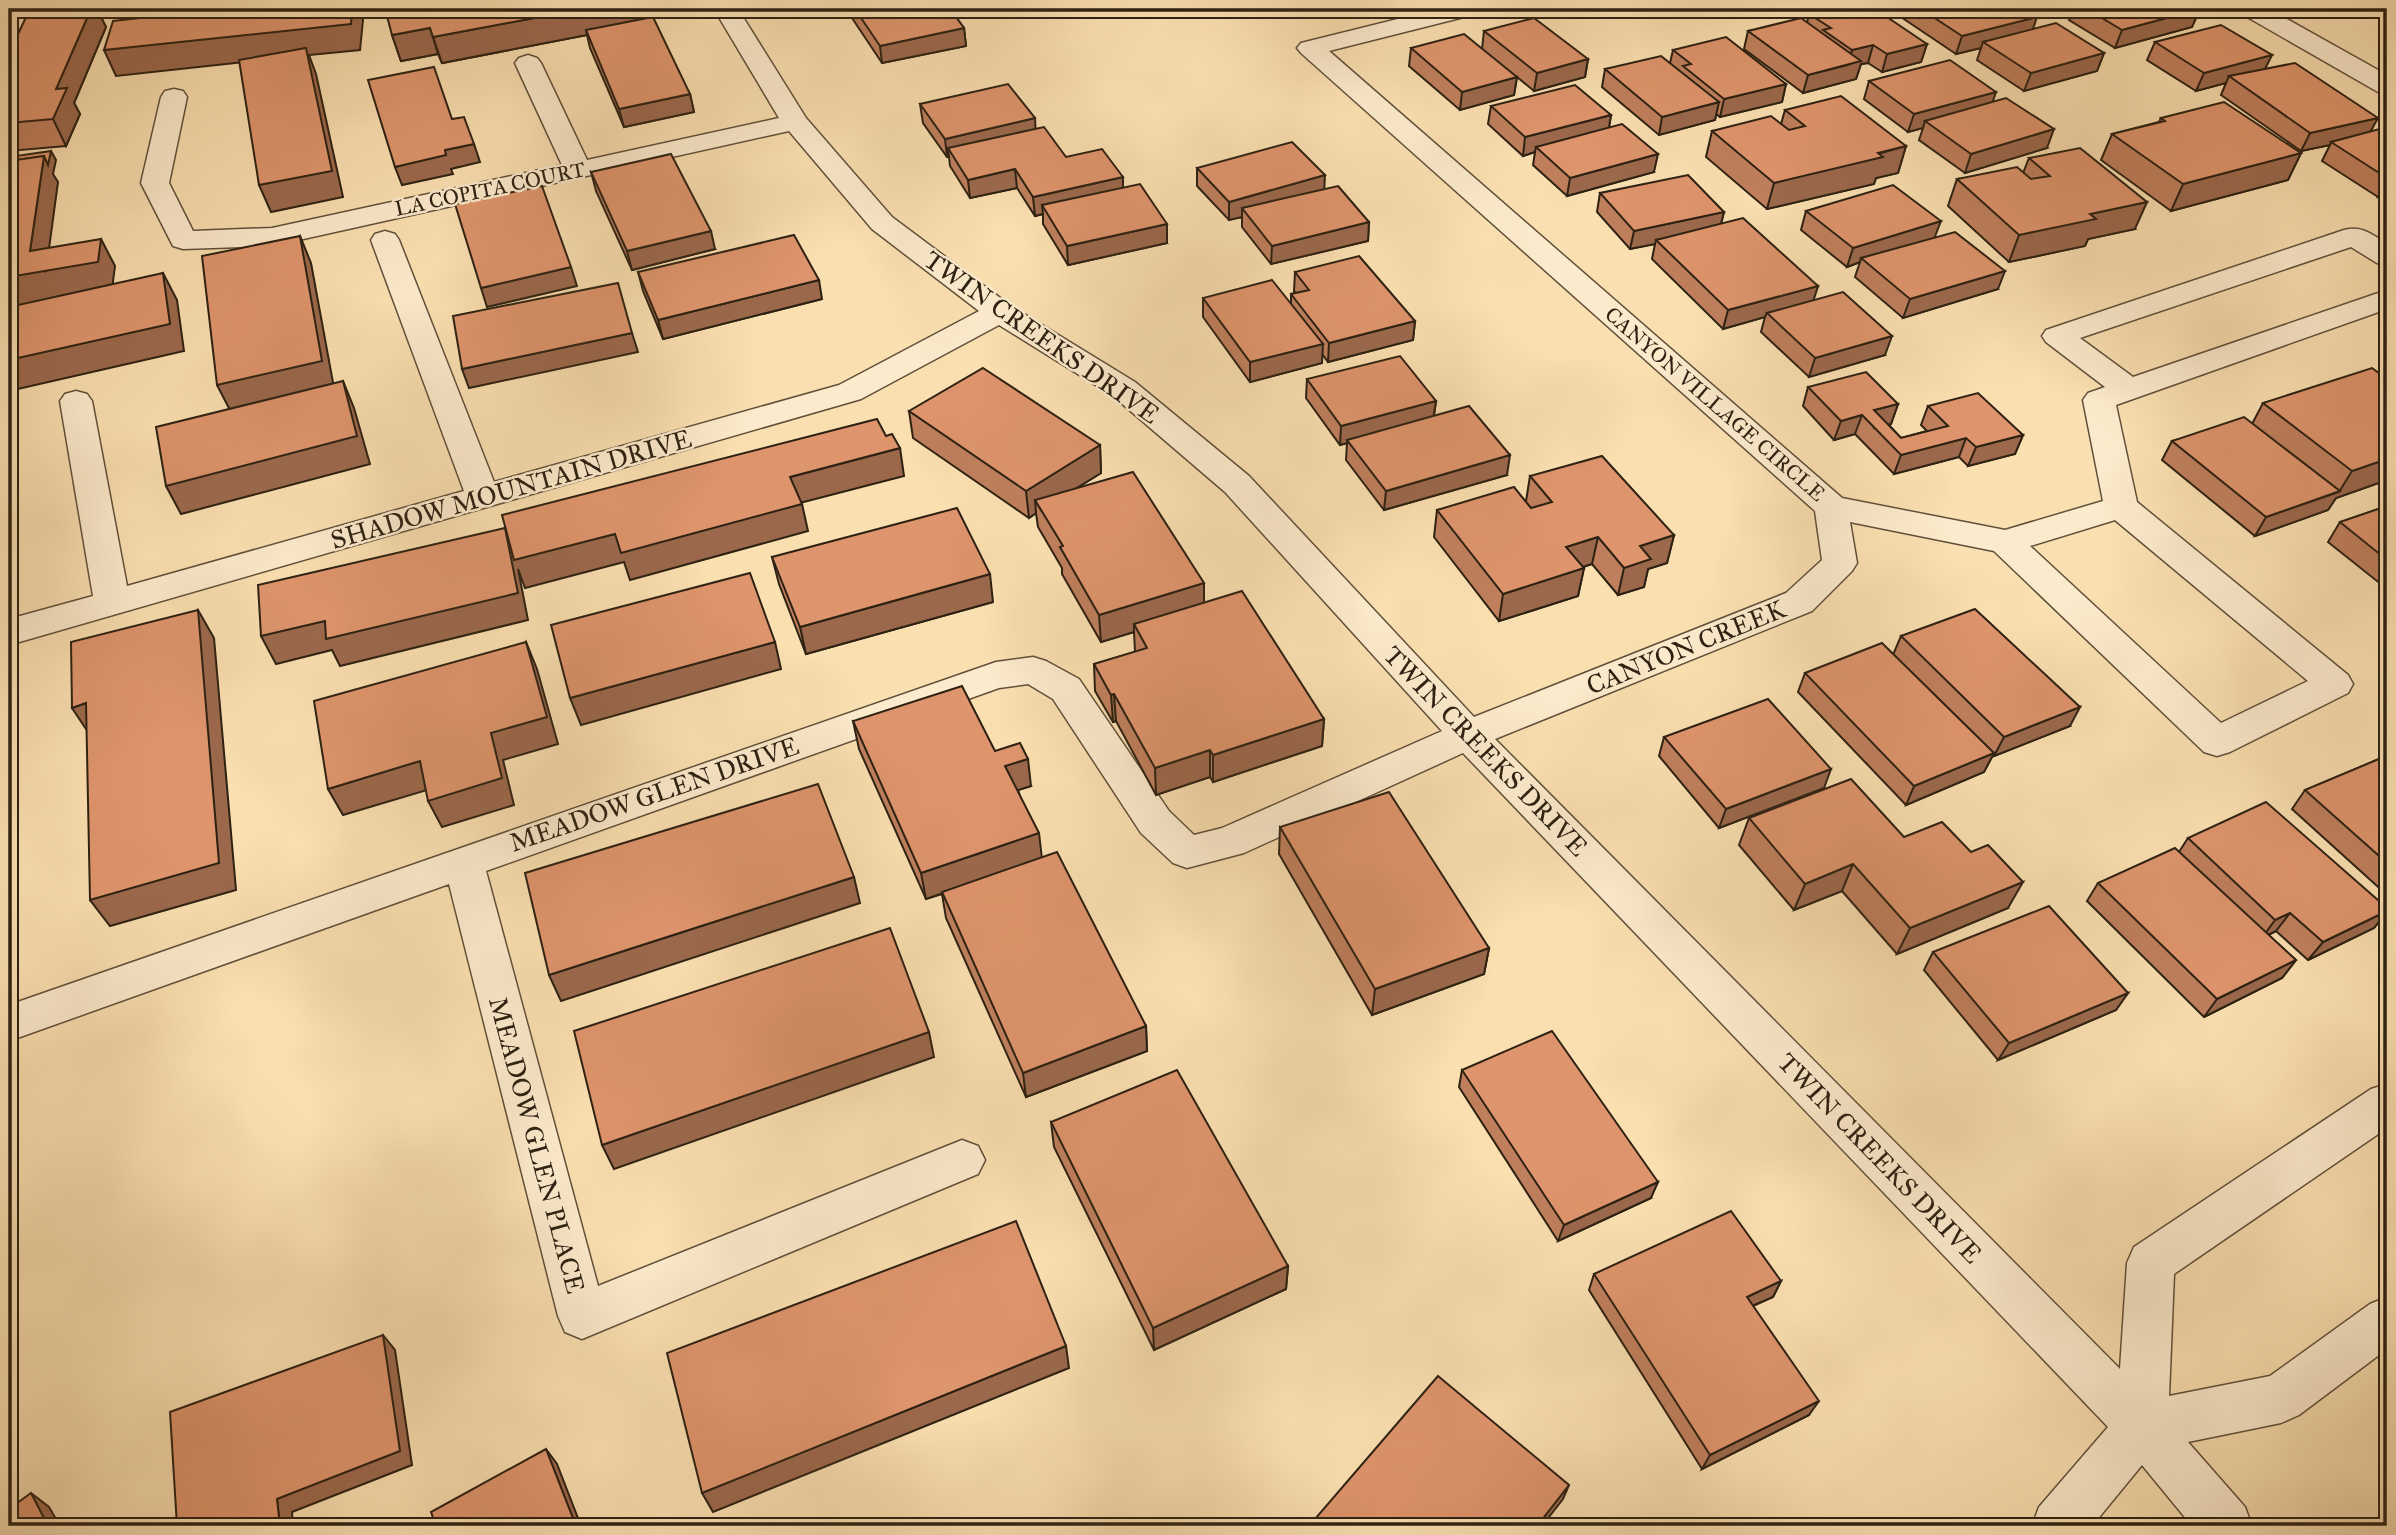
<svg xmlns="http://www.w3.org/2000/svg" width="2396" height="1535" font-family="'IM FELL Great Primer',serif">
<style>
.lines{fill:none;stroke-linecap:round;stroke-linejoin:round}
.minor-casing{stroke:#60503a;stroke-width:3}
.minor{fill:#fceacc;fill-rule:evenodd}
.wall{fill:#bf7f5d;stroke:#2d2112;stroke-width:2}
.shaded-wall{fill:#9b684c;stroke:#2d2112;stroke-width:2}
.building{fill:#de946c;stroke:#2d2112;stroke-width:2}
.labels{text-anchor:middle;dominant-baseline:central;stroke-width:5;stroke-linejoin:round;paint-order:stroke}
.far-street-label{font-size:21px;fill:#2d2112;stroke:#fceacc}
.street-label{font-size:26px;fill:#2d2112;stroke:#fceacc}
</style>
<rect width="100%" height="100%" fill="#fadfb1"/>
<filter id="stains"><feTurbulence type="fractalNoise" baseFrequency=".00286" numOctaves="4"/><feColorMatrix values="0 0 0 0 .2 0 0 0 0 .09 0 0 0 0 .02 0 0 0 .5 -.17"/></filter>
<radialGradient id="worn" r=".72"><stop offset=".6" stop-color="#630" stop-opacity="0"/><stop offset="1" stop-color="#630" stop-opacity=".3"/></radialGradient>
<g class="lines">
<defs>
<g id="minor">
<path d="M 714,9 L 738,9 L 806,118 L 892,217 L 1011,306 L 1135,382 L 1249,476 L 1474,717 L 1786,593 L 1822,560 L 1815,511 L 1301,53 L 1297,48 L 1301,43 L 1438,9 L 1479,9 L 1476,14 L 1329,51 L 1842,498 L 2005,530 L 2103,501 L 2083,400 L 2088,393 L 2105,387 L 2046,342 L 2042,336 L 2046,330 L 2344,230 C 2362,225 2373,235 2387,244 L 2387,266 L 2377,263 L 2351,247 L 2080,338 L 2133,377 L 2387,290 L 2387,309 L 2116,405 L 2137,502 L 2348,675 L 2353,684 L 2348,693 L 2230,752 L 2217,756 L 2204,752 L 1994,551 L 1850,522 L 1857,563 L 1852,571 L 1812,611 L 1495,739 L 2120,1369 L 2127,1263 L 2134,1247 L 2371,1089 L 2387,1084 L 2387,1128 L 2174,1274 L 2169,1396 L 2270,1376 L 2370,1304 L 2387,1297 L 2387,1349 L 2299,1415 L 2281,1423 L 2188,1442 L 2245,1507 L 2252,1526 L 2192,1526 L 2142,1465 L 2092,1526 L 2032,1526 L 2039,1507 L 2108,1427 L 1463,753 L 1244,853 L 1187,868 L 1173,863 L 1141,833 L 1053,699 L 1028,684 L 999,688 L 486,871 L 598,1286 L 962,1140 L 978,1146 L 985,1160 L 978,1174 L 582,1339 L 565,1332 L 558,1316 L 449,884 L 9,1041 L 9,1005 L 996,662 L 1033,657 L 1046,661 L 1079,679 L 1169,811 L 1194,835 L 1222,828 L 1442,731 L 1225,492 L 1113,396 L 999,325 L 861,399 L 9,645 L 9,619 L 93,596 L 60,401 L 65,394 L 76,391 L 87,394 L 92,401 L 127,586 L 464,491 L 371,240 L 375,234 L 385,231 L 395,234 L 399,240 L 494,482 L 839,385 L 979,311 L 872,229 L 789,131 L 272,246 L 183,249 L 173,246 L 141,183 L 161,97 L 165,91 L 174,89 L 183,91 L 187,97 L 169,183 L 193,231 L 272,228 L 562,165 L 515,63 L 519,58 L 528,55 L 537,58 L 541,63 L 587,160 L 779,118 ZM 2115,520 L 2308,681 L 2221,723 L 2030,546 Z"/>
<polygon points="2239,9 2269,9 2387,75 2387,94 2378,92 2242,14"/>
</g>
</defs>
<use href="#minor" class="minor-casing"/>
<use href="#minor" class="minor"/>
</g>
<g class="wall">
<polygon points="30,9 97,9 106,27 74,103 80,114 66,146 9,151 9,53"/>
<polygon points="394,9 644,9 646,19 690,94 694,112 624,127 590,48 587,35 442,63 438,54 401,61 392,35 396,14"/>
<polygon points="846,9 950,9 964,28 966,46 882,63"/>
<polygon points="1137,9 1191,9 1146,18"/>
<polygon points="1889,9 2024,9 2033,29 2104,53 2097,71 2024,91 1977,60 1981,48 1956,54"/>
<polygon points="2074,9 2200,9 2192,27 2115,48 2069,20"/>
<polygon points="1809,14 1927,44 1921,62 1882,72 1868,63 1861,64 1856,79 1803,93 1744,49 1748,31 1807,23"/>
<polygon points="1484,31 1588,59 1585,77 1534,91 1517,77 1514,95 1460,110 1409,66 1411,48 1482,49"/>
<polygon points="2155,42 2265,69 2371,132 2387,127 2387,194 2378,197 2322,161 2330,145 2301,151 2221,95 2226,83 2196,91 2147,60"/>
<polygon points="1673,50 1786,84 1782,102 1720,117 1716,114 1715,120 1659,135 1602,87 1605,69 1670,63"/>
<polygon points="1869,81 2047,148 1965,173 1919,140 1923,128 1908,132 1864,99"/>
<polygon points="920,104 1035,129 1066,157 1123,177 1123,188 1167,243 1068,265 1043,224 1043,214 1035,216 1017,188 970,198 950,166 949,157 947,157 923,123"/>
<polygon points="1491,106 1611,115 1609,127 1654,172 1567,196 1533,165 1535,152 1523,156 1488,124"/>
<polygon points="1785,110 1906,146 1898,173 1876,178 1874,184 1767,209 1706,157 1712,131 1781,124"/>
<polygon points="2161,118 2301,153 2288,180 2171,211 2101,160 2112,134 2159,122"/>
<polygon points="2029,158 2135,229 2088,239 2085,246 2009,262 1948,206 1957,179 2023,173"/>
<polygon points="1197,168 1325,189 1369,222 1368,241 1271,264 1242,227 1242,217 1229,220 1197,186"/>
<polygon points="591,172 715,249 632,270 596,191"/>
<polygon points="1600,193 1724,212 1721,224 1818,286 1813,300 1885,355 1809,377 1761,332 1765,317 1723,329 1652,259 1655,244 1630,249 1597,212"/>
<polygon points="1806,211 1935,237 1998,289 1903,318 1855,277 1860,262 1847,267 1801,230"/>
<polygon points="638,272 822,299 663,339 643,291"/>
<polygon points="1295,272 1415,321 1413,340 1328,362 1322,354 1322,363 1250,382 1203,317 1203,298 1291,304 1291,294 1296,293 1294,291"/>
<polygon points="2387,369 2387,480 2336,498 2328,510 2255,536 2162,460 2172,441 2252,424 2263,403 2380,373"/>
<polygon points="1307,379 1436,401 1434,416 1507,475 1384,510 1346,460 1347,443 1340,445 1306,398"/>
<polygon points="1808,387 1898,404 1891,424 1888,424 1901,438 1927,431 1921,425 1928,406 2023,435 2015,454 1968,466 1959,457 1894,474 1855,434 1834,440 1803,406"/>
<polygon points="909,411 1100,445 1101,473 1077,488 1204,583 1204,603 1324,719 1322,746 1213,782 1210,777 1156,795 1116,721 1113,722 1095,691 1094,664 1135,652 1134,632 1101,642 1062,574 1062,568 1038,527 1036,513 1029,518 913,438"/>
<polygon points="1530,476 1674,535 1667,563 1648,569 1644,587 1618,595 1592,564 1583,567 1584,568 1578,596 1499,621 1434,537 1437,510 1526,501"/>
<polygon points="2387,506 2387,589 2328,542 2340,522"/>
<polygon points="772,557 993,602 806,654 779,584"/>
<polygon points="1901,636 2070,726 1994,756 1993,755 1984,772 1906,805 1798,692 1805,673 1893,655"/>
<polygon points="853,721 995,751 1031,786 1018,790 1041,857 1146,1026 1147,1051 1026,1097 946,918 942,894 926,899 859,749"/>
<polygon points="1664,737 1824,788 1719,828 1659,756"/>
<polygon points="2386,749 2387,749 2387,895 2292,809 2305,790 2379,759"/>
<polygon points="1749,818 1904,837 2008,908 1897,954 1842,891 1794,910 1739,845"/>
<polygon points="1280,827 1489,948 1484,974 1372,1015 1279,854"/>
<polygon points="2188,838 2387,908 2387,912 2374,928 2308,960 2276,931 2268,935 2296,960 2282,978 2204,1017 2087,901 2098,883 2179,852"/>
<polygon points="1933,952 2128,993 2116,1010 1998,1060 1924,970"/>
<polygon points="1462,1070 1651,1198 1558,1241 1459,1087"/>
<polygon points="1051,1122 1288,1266 1286,1289 1154,1350 1054,1147"/>
<polygon points="1594,1274 1781,1281 1773,1297 1753,1306 1809,1415 1702,1469 1589,1290"/>
</g>
<g class="shaded-wall">
<polygon points="91,9 97,9 106,27 74,103 80,114 66,146 53,119 56,89"/>
<polygon points="352,9 359,9 363,20 360,50 309,55 316,74 343,197 271,212 259,185 308,55 116,76 104,50"/>
<polygon points="394,9 455,9 398,19"/>
<polygon points="582,9 644,9 647,23 586,30 587,35 442,63 433,37"/>
<polygon points="1146,9 1191,9 1146,18"/>
<polygon points="2057,9 2068,9 2056,12"/>
<polygon points="2200,9 2192,27 2115,48 2122,30"/>
<polygon points="2037,17 2031,35 1983,42 1981,48 1956,54 1962,36"/>
<polygon points="430,28 438,54 401,61 392,35"/>
<polygon points="964,28 966,46 882,63 880,46"/>
<polygon points="1927,44 1921,62 1882,72 1887,54"/>
<polygon points="1873,45 1868,63 1861,64 1856,79 1803,93 1808,75 1848,65 1852,50"/>
<polygon points="2104,53 2097,71 2024,91 2031,73"/>
<polygon points="2272,55 2263,73 2229,76 2226,83 2196,91 2204,73"/>
<polygon points="1588,59 1585,77 1534,91 1537,73"/>
<polygon points="1517,77 1514,95 1460,110 1462,92"/>
<polygon points="1786,84 1782,102 1720,117 1724,99"/>
<polygon points="1996,92 1990,110 1925,121 1923,128 1908,132 1914,114"/>
<polygon points="690,94 694,112 624,127 619,109"/>
<polygon points="1719,102 1715,120 1659,135 1662,117"/>
<polygon points="1611,115 1608,134 1536,147 1535,152 1523,156 1525,137"/>
<polygon points="1035,118 1036,137 948,148 949,157 947,157 945,139"/>
<polygon points="2378,118 2368,136 2331,142 2330,145 2301,151 2310,133"/>
<polygon points="2054,129 2047,148 1965,173 1971,154"/>
<polygon points="474,144 480,162 451,169 453,174 402,185 395,167 445,150"/>
<polygon points="1906,146 1898,173 1876,178 1874,184 1767,209 1774,183"/>
<polygon points="51,151 56,160 53,174 58,182 46,271 101,239 115,266 112,289 9,307 9,277 30,251 44,156"/>
<polygon points="2301,153 2288,180 2171,211 2183,184"/>
<polygon points="1658,154 1654,172 1567,196 1570,178"/>
<polygon points="1015,169 1017,188 970,198 968,180"/>
<polygon points="1325,175 1324,194 1242,208 1242,217 1229,220 1229,202"/>
<polygon points="1123,177 1123,195 1042,205 1043,214 1035,216 1033,197"/>
<polygon points="2387,179 2387,194 2378,197"/>
<polygon points="2147,202 2135,229 2088,239 2085,246 2009,262 2019,235 2090,214"/>
<polygon points="1724,212 1719,231 1656,240 1655,244 1630,249 1634,231"/>
<polygon points="1941,221 1934,239 1861,258 1860,262 1847,267 1853,248"/>
<polygon points="1369,222 1368,241 1271,264 1272,246"/>
<polygon points="1167,224 1167,243 1068,265 1067,246"/>
<polygon points="711,231 715,249 632,270 627,251"/>
<polygon points="300,236 311,263 334,388 231,412 217,385"/>
<polygon points="571,267 577,286 487,307 481,288"/>
<polygon points="2005,271 1998,289 1903,318 1910,299"/>
<polygon points="163,273 177,300 184,351 9,391 9,360"/>
<polygon points="819,280 822,299 663,339 658,320"/>
<polygon points="1818,286 1812,305 1767,313 1765,317 1723,329 1728,310"/>
<polygon points="1415,321 1413,340 1328,362 1329,343"/>
<polygon points="632,333 638,352 469,388 462,369"/>
<polygon points="1892,336 1885,355 1809,377 1815,358"/>
<polygon points="1323,344 1322,363 1250,382 1250,362"/>
<polygon points="343,381 354,408 370,464 181,514 166,486"/>
<polygon points="1436,401 1433,420 1347,440 1347,443 1340,445 1341,426"/>
<polygon points="1898,404 1891,424 1874,428 1874,410"/>
<polygon points="1862,415 1855,434 1834,440 1841,421"/>
<polygon points="2023,435 2015,454 1968,466 1976,447"/>
<polygon points="1966,438 1959,457 1894,474 1901,455"/>
<polygon points="1100,445 1101,473 1041,510 1035,500 1036,513 1029,518 1026,491"/>
<polygon points="900,448 904,476 796,504 790,477"/>
<polygon points="1510,455 1507,475 1384,510 1386,491"/>
<polygon points="2387,459 2387,480 2336,498 2328,510 2255,536 2266,517 2339,492 2352,471"/>
<polygon points="802,504 808,531 630,580 624,562 525,588 518,569 528,620 340,666 332,650 276,664 261,636 505,528 515,555 615,534"/>
<polygon points="1674,535 1667,563 1648,569 1644,587 1618,595 1624,568 1640,546"/>
<polygon points="1598,537 1592,564 1560,574 1566,547"/>
<polygon points="1584,568 1578,596 1499,621 1503,594"/>
<polygon points="990,574 993,602 806,654 800,627"/>
<polygon points="1204,583 1204,610 1134,624 1134,632 1101,642 1099,615"/>
<polygon points="198,610 214,638 236,890 110,926 90,900"/>
<polygon points="526,642 537,669 558,744 503,760 514,805 442,827 428,801 491,733"/>
<polygon points="775,642 781,669 581,725 570,698"/>
<polygon points="1114,694 1116,721 1113,722 1111,695"/>
<polygon points="86,703 90,735 72,708"/>
<polygon points="2080,707 2070,726 1994,756 2004,737"/>
<polygon points="1324,719 1322,746 1213,782 1213,755"/>
<polygon points="1210,750 1210,777 1156,795 1155,768"/>
<polygon points="1994,753 1984,772 1906,805 1914,786"/>
<polygon points="1028,759 1031,786 1009,793 1005,766"/>
<polygon points="420,761 434,788 343,815 328,789"/>
<polygon points="1831,769 1824,788 1719,828 1726,809"/>
<polygon points="1039,833 1042,859 926,899 921,873"/>
<polygon points="1853,864 1842,891 1794,910 1805,884"/>
<polygon points="854,877 860,903 561,1001 549,975"/>
<polygon points="2023,882 2008,908 1897,954 1910,928"/>
<polygon points="2387,911 2387,912 2374,928 2308,960 2323,942"/>
<polygon points="2290,913 2276,931 2262,938 2275,920"/>
<polygon points="1489,948 1484,974 1372,1015 1375,989"/>
<polygon points="2296,960 2282,978 2204,1017 2217,999"/>
<polygon points="2128,993 2116,1010 1998,1060 2009,1043"/>
<polygon points="1146,1026 1147,1051 1026,1097 1023,1073"/>
<polygon points="929,1032 934,1057 614,1169 602,1145"/>
<polygon points="1658,1182 1651,1198 1558,1241 1564,1225"/>
<polygon points="1288,1266 1286,1289 1154,1350 1153,1328"/>
<polygon points="1781,1281 1773,1297 1738,1312 1747,1297"/>
<polygon points="383,1335 395,1350 412,1465 292,1512 293,1526 280,1526 277,1499"/>
<polygon points="1066,1346 1069,1368 713,1512 702,1493"/>
<polygon points="1819,1401 1809,1415 1702,1469 1710,1455"/>
<polygon points="546,1449 557,1464 581,1526 576,1526"/>
<polygon points="1569,1485 1563,1499 1542,1526 1537,1526"/>
<polygon points="31,1493 49,1507 60,1526 48,1526"/>
</g>
<g class="building">
<polygon points="30,9 91,9 56,89 67,88 53,119 9,123 9,53"/>
<polygon points="221,9 352,9 351,24 104,50 113,21"/>
<polygon points="427,9 582,9 433,37 430,28 392,35 387,16"/>
<polygon points="855,9 950,9 964,28 880,46"/>
<polygon points="1829,9 1875,9 1927,44 1887,54 1873,45 1852,50 1823,30 1831,28 1809,14"/>
<polygon points="1921,9 2024,9 2037,17 1962,36"/>
<polygon points="2087,9 2200,9 2122,30"/>
<polygon points="653,17 690,94 619,109 586,30"/>
<polygon points="1534,18 1588,59 1537,73 1484,31"/>
<polygon points="1801,18 1861,61 1808,75 1748,31"/>
<polygon points="2056,23 2104,53 2031,73 1983,42"/>
<polygon points="2221,25 2272,55 2204,73 2155,42"/>
<polygon points="1464,34 1517,77 1462,92 1411,48"/>
<polygon points="1726,37 1786,84 1724,99 1683,66 1691,64 1673,50"/>
<polygon points="306,48 332,171 259,185 239,60"/>
<polygon points="1661,56 1719,102 1662,117 1605,69"/>
<polygon points="1950,60 1996,92 1914,114 1869,81"/>
<polygon points="2295,63 2378,118 2310,133 2229,76"/>
<polygon points="434,67 452,119 464,117 474,144 445,150 446,155 395,167 368,80"/>
<polygon points="1008,84 1035,118 945,139 920,104"/>
<polygon points="1575,85 1611,115 1525,137 1491,106"/>
<polygon points="1841,96 1906,146 1878,153 1883,157 1774,183 1712,131 1771,116 1789,130 1805,126 1785,110"/>
<polygon points="2006,98 2054,129 1971,154 1925,121"/>
<polygon points="2224,102 2301,153 2183,184 2112,134 2165,121 2161,118"/>
<polygon points="1622,124 1658,154 1570,178 1536,147"/>
<polygon points="1044,127 1066,157 1102,149 1123,177 1033,197 1015,169 968,180 948,148"/>
<polygon points="2387,127 2387,178 2331,142"/>
<polygon points="1292,142 1325,175 1229,202 1197,168"/>
<polygon points="2080,148 2147,202 2090,214 2096,219 2019,235 1957,179 2017,167 2031,179 2050,176 2029,158"/>
<polygon points="51,151 48,165 44,156 9,161 9,157"/>
<polygon points="671,154 711,231 627,251 591,172"/>
<polygon points="44,156 30,251 101,239 98,262 9,277 9,161"/>
<polygon points="1688,175 1724,212 1634,231 1600,193"/>
<polygon points="1140,184 1167,224 1067,246 1042,205"/>
<polygon points="1893,185 1941,221 1853,248 1806,211"/>
<polygon points="542,186 571,267 481,288 455,204"/>
<polygon points="1338,186 1369,222 1272,246 1242,208"/>
<polygon points="1743,218 1818,286 1728,310 1656,240"/>
<polygon points="1955,232 2005,271 1910,299 1861,258"/>
<polygon points="794,235 819,280 658,320 638,272"/>
<polygon points="300,236 322,361 217,385 202,256"/>
<polygon points="1359,256 1415,321 1329,343 1291,294 1309,290 1295,272"/>
<polygon points="163,273 170,324 9,360 9,307"/>
<polygon points="1272,280 1323,344 1250,362 1203,298"/>
<polygon points="618,283 632,333 462,369 453,316"/>
<polygon points="1843,292 1892,336 1815,358 1767,313"/>
<polygon points="1400,356 1436,401 1341,426 1307,379"/>
<polygon points="983,368 1100,445 1026,491 909,411"/>
<polygon points="2372,368 2387,379 2387,459 2352,471 2263,403"/>
<polygon points="2387,369 2387,377 2380,372"/>
<polygon points="1866,372 1898,404 1874,410 1901,438 1948,426 1928,406 1978,393 2023,435 1976,447 1966,438 1901,455 1862,415 1841,421 1808,387"/>
<polygon points="343,381 357,436 166,486 156,427"/>
<polygon points="1469,406 1510,455 1386,491 1347,440"/>
<polygon points="2244,417 2340,491 2266,517 2172,441"/>
<polygon points="877,419 886,436 892,434 900,448 790,477 802,504 621,553 615,534 514,560 502,515"/>
<polygon points="1602,456 1674,535 1640,546 1651,559 1624,568 1598,537 1566,547 1584,568 1503,594 1437,510 1514,487 1531,508 1552,502 1530,476"/>
<polygon points="1133,472 1204,583 1099,615 1060,547 1063,546 1035,500"/>
<polygon points="2387,506 2387,560 2340,522"/>
<polygon points="957,508 990,574 800,627 772,557"/>
<polygon points="505,528 518,593 326,639 325,621 261,636 258,585"/>
<polygon points="750,573 775,642 570,698 551,625"/>
<polygon points="1242,591 1324,719 1213,755 1210,750 1155,768 1114,694 1111,695 1094,664 1147,648 1134,624"/>
<polygon points="1975,609 2080,707 2004,737 1901,636"/>
<polygon points="198,610 219,863 90,900 86,703 72,708 71,642"/>
<polygon points="526,642 547,717 491,733 502,778 428,801 420,761 328,789 314,701"/>
<polygon points="1882,643 1994,753 1914,786 1805,673"/>
<polygon points="962,686 995,751 1020,743 1028,759 1005,766 1039,833 921,873 853,721"/>
<polygon points="1768,699 1831,769 1726,809 1664,737"/>
<polygon points="2379,759 2387,766 2387,863 2305,790"/>
<polygon points="1851,779 1904,837 1942,822 1971,852 1988,845 2023,882 1910,928 1853,864 1805,884 1749,818"/>
<polygon points="818,784 854,877 549,975 525,873"/>
<polygon points="1389,792 1489,948 1375,989 1280,827"/>
<polygon points="2266,802 2387,908 2387,911 2323,942 2290,913 2275,920 2188,838"/>
<polygon points="2175,848 2296,960 2217,999 2098,883"/>
<polygon points="1057,852 1146,1026 1023,1073 942,892"/>
<polygon points="2049,906 2128,993 2009,1043 1933,952"/>
<polygon points="890,928 929,1032 602,1145 574,1031"/>
<polygon points="1552,1031 1658,1182 1564,1225 1462,1070"/>
<polygon points="1177,1070 1288,1266 1153,1328 1051,1122"/>
<polygon points="1731,1211 1781,1281 1747,1297 1819,1401 1710,1455 1594,1274"/>
<polygon points="1016,1221 1066,1346 702,1493 667,1353"/>
<polygon points="383,1335 400,1451 277,1499 280,1526 177,1526 170,1412"/>
<polygon points="1438,1376 1569,1485 1537,1526 1309,1526"/>
<polygon points="546,1449 576,1526 436,1526 431,1512"/>
<polygon points="31,1493 48,1526 9,1526 9,1509"/>
</g>
<g class="labels">
<g class="far-street-label">
<text transform="translate(490 189) rotate(-12)">LA COPITA COURT</text>
<text transform="translate(1715 404) rotate(41)">CANYON VILLAGE CIRCLE</text>
</g>
<g class="street-label">
<text transform="translate(1042 337) rotate(35)">TWIN CREEKS DRIVE</text>
<text transform="translate(511 489) rotate(-16)">SHADOW MOUNTAIN DRIVE</text>
<text transform="translate(1686 647) rotate(-22)">CANYON CREEK</text>
<text transform="translate(1486 751) rotate(46)">TWIN CREEKS DRIVE</text>
<text transform="translate(654 794) rotate(-19)">MEADOW GLEN DRIVE</text>
<text transform="translate(537 1145) rotate(75)">MEADOW GLEN PLACE</text>
<text transform="translate(1880 1158) rotate(46)">TWIN CREEKS DRIVE</text>
</g>
</g>
<rect width="2396" height="1535" fill="none" stroke="#fadfb1" stroke-width="35"/>
<rect x="10" y="10" width="2375" height="1514" fill="none" stroke="#2d2112" stroke-width="3.5"/>
<rect x="18" y="18" width="2361" height="1500" fill="none" stroke="#2d2112" stroke-width="2"/>
<rect width="100%" height="100%" filter="url(#stains)"/>
<rect width="100%" height="100%" fill="url(#worn)"/>
</svg>
